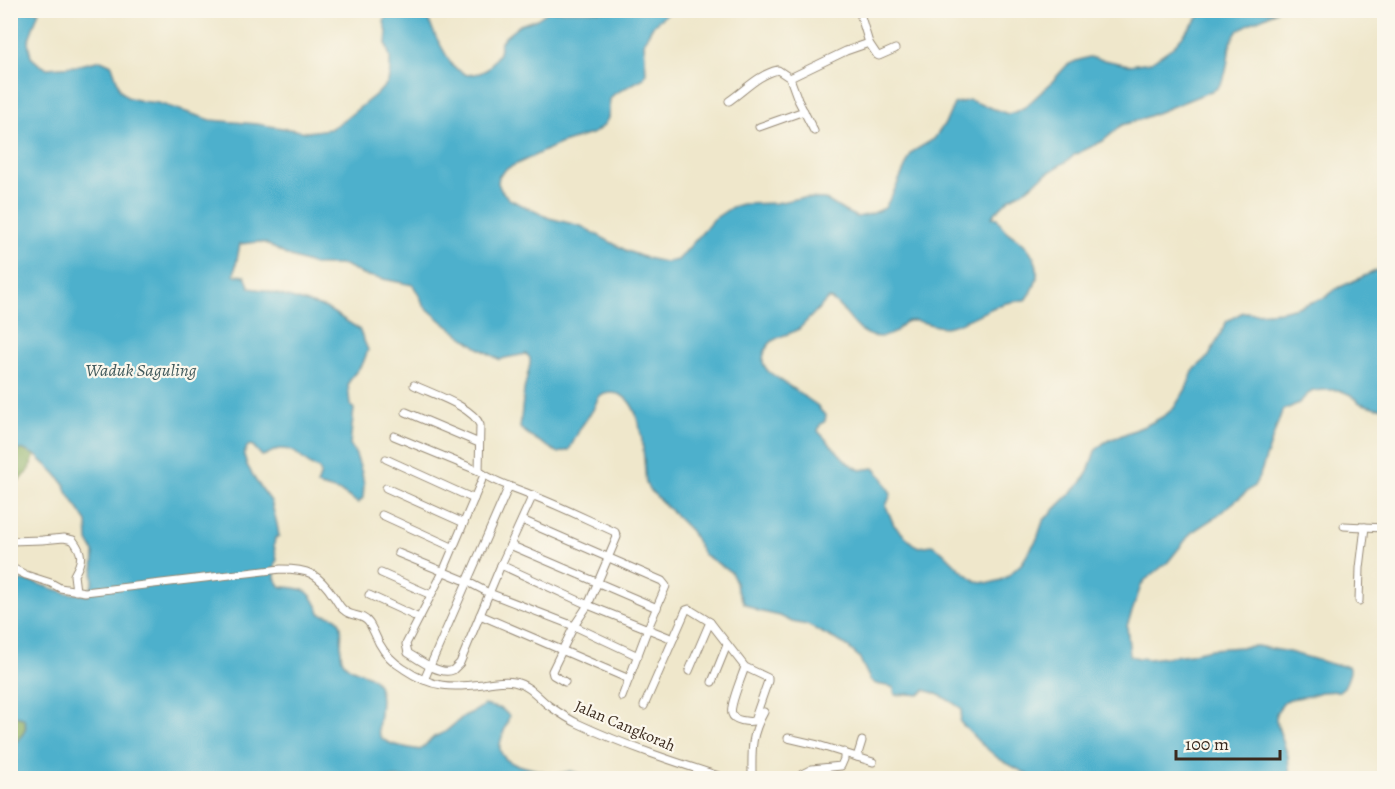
<svg xmlns="http://www.w3.org/2000/svg" width="1395" height="789" font-family="Alegreya,serif">
<style>
.forest{fill:#89ad62;stroke:#626c40;stroke-width:1.5}
.water{fill:#4db0cc;stroke:#446d75;stroke-width:1.5}
.lines{fill:none;stroke-linecap:round;stroke-linejoin:round}
.street-casing{stroke:#958874;stroke-width:9}
.street{stroke:#fff;stroke-width:7}
.labels{text-anchor:middle;dominant-baseline:central;stroke-width:4.5;stroke-linejoin:round;paint-order:stroke}
.street-label{font-size:16px;fill:#3b2a1e;stroke:#fbf7ec}
.water-label{font-size:18px;font-style:italic;fill:#41595b;stroke:#fbf7ec}
</style>
<rect width="100%" height="100%" fill="#fbf7ec"/>
<filter id="ink" filterUnits="userSpaceOnUse"><feTurbulence type="fractalNoise" baseFrequency=".0167" numOctaves="2"/><feDisplacementMap in="SourceGraphic" scale="12" xChannelSelector="R" yChannelSelector="G"/><feConvolveMatrix kernelMatrix="1 2 1 2 8 2 1 2 1" color-interpolation-filters="sRGB"/></filter>
<filter id="wash" filterUnits="userSpaceOnUse"><feTurbulence type="fractalNoise" baseFrequency=".008" numOctaves="4" result="noise"/><feDisplacementMap in="SourceGraphic" scale="24" xChannelSelector="R" yChannelSelector="G"/><feGaussianBlur stdDeviation="1.35" result="paint"/><feColorMatrix in="noise" values="0 0 0 0 0 0 0 0 0 0 0 0 0 0 0 0 0 1.4 0 .05"/><feComposite in="paint" operator="in"/></filter>
<g filter="url(#wash)">
<rect width="100%" height="100%" fill="#efe7cb"/>
<g class="forest">
<polygon points="22,449 35,455 28,472 11,487 11,453"/>
<path d="M 11,715 L 23,718 C 31,730 18,740 11,750 Z"/>
</g>
<path class="water" d="M 11,11 L 39,11 L 28,42 L 31,57 L 40,65 L 47,68 L 76,66 L 101,60 L 112,65 L 120,90 L 127,97 L 141,101 L 158,103 L 211,120 L 257,124 L 307,132 L 330,129 L 343,121 L 380,91 L 388,82 L 390,71 L 390,58 L 386,44 L 387,32 L 384,22 L 388,11 L 421,11 L 427,17 L 436,37 L 453,67 L 467,75 L 480,73 L 488,69 L 499,53 L 501,42 L 505,37 L 520,25 L 537,19 L 549,11 L 680,11 L 671,11 L 654,24 L 644,41 L 646,72 L 644,78 L 614,94 L 610,99 L 608,118 L 604,125 L 594,133 L 559,144 L 506,169 L 499,176 L 498,183 L 501,190 L 509,199 L 549,218 L 581,226 L 627,251 L 646,258 L 665,262 L 678,260 L 714,219 L 732,207 L 742,204 L 776,203 L 800,198 L 825,199 L 844,211 L 857,217 L 871,214 L 885,208 L 896,187 L 912,152 L 934,139 L 946,122 L 954,104 L 969,100 L 1008,114 L 1015,112 L 1025,107 L 1049,85 L 1067,65 L 1076,61 L 1089,57 L 1129,65 L 1151,62 L 1173,47 L 1204,11 L 1276,11 C 1265,18 1247,23 1238,31 C 1223,46 1234,71 1216,89 L 1139,120 L 1122,125 L 1103,141 L 1074,155 L 1070,159 L 1043,176 L 1027,189 L 1010,198 L 996,212 L 992,217 L 997,218 C 1006,235 1011,233 1024,244 C 1041,261 1041,280 1027,299 C 1018,302 1009,301 1000,305 C 983,311 968,322 950,326 C 936,330 923,319 909,321 C 902,321 900,328 895,332 C 888,337 877,338 869,335 C 851,327 845,307 829,298 L 799,329 C 785,337 769,336 764,354 C 762,362 763,366 769,372 L 818,406 L 821,411 L 826,415 L 825,421 L 820,425 L 818,431 L 848,463 L 860,470 L 874,468 L 882,477 L 891,494 L 886,506 L 894,525 L 913,544 L 919,547 L 932,545 L 942,551 L 960,569 L 976,581 L 990,583 L 1001,580 L 1007,577 L 1022,563 L 1037,539 L 1043,521 L 1081,483 L 1088,472 L 1095,451 L 1105,442 L 1147,425 L 1164,416 L 1174,408 L 1186,389 L 1193,371 L 1209,356 L 1227,321 L 1243,312 L 1256,313 L 1282,311 L 1301,306 L 1326,297 L 1336,289 L 1384,267 L 1384,408 L 1376,408 L 1360,403 L 1351,395 L 1339,390 L 1326,390 L 1313,391 L 1308,394 L 1299,403 L 1282,411 L 1260,475 L 1254,486 L 1214,518 L 1192,532 L 1168,562 L 1144,581 L 1141,586 L 1127,626 L 1130,656 L 1139,658 L 1149,659 L 1189,654 L 1211,649 L 1257,646 L 1289,652 L 1335,665 L 1348,666 L 1350,672 L 1347,681 L 1344,687 L 1339,691 L 1321,692 L 1309,696 L 1290,699 L 1284,702 L 1276,713 L 1276,721 L 1288,756 L 1290,778 L 1034,778 L 999,759 L 980,743 L 960,722 L 962,709 C 951,701 938,693 925,690 L 919,695 L 911,694 L 895,695 L 894,689 L 892,687 L 876,684 L 870,680 L 859,657 L 844,644 L 807,625 L 792,622 L 780,616 L 758,611 L 744,603 L 737,590 L 736,583 L 731,572 L 703,554 L 691,531 L 649,489 L 646,484 C 643,457 645,377 599,396 L 593,410 L 581,427 L 569,450 L 558,453 C 545,444 531,438 520,428 L 524,390 L 530,364 L 530,358 L 526,354 L 505,358 L 500,360 L 477,347 L 444,323 L 423,305 L 421,299 L 413,285 L 363,275 L 345,265 L 314,265 L 288,256 L 265,243 L 258,242 L 240,244 L 234,275 L 245,276 L 250,288 L 263,290 L 326,308 L 359,329 L 368,350 L 363,363 L 351,378 L 348,384 L 350,405 L 354,409 L 350,444 L 356,455 L 362,473 L 364,485 L 363,498 L 358,503 L 341,492 L 317,485 C 318,481 322,475 320,471 C 318,468 311,466 308,463 C 297,455 295,448 279,449 C 274,450 268,455 262,456 L 253,446 L 250,445 L 247,447 L 244,455 L 247,465 L 256,481 L 271,501 L 277,524 L 279,536 L 275,538 L 274,545 L 277,560 L 275,563 L 275,578 L 281,587 C 309,588 309,590 321,614 C 326,616 335,615 338,620 C 346,630 337,651 343,661 C 350,673 370,671 377,683 C 379,686 379,689 380,692 C 382,700 380,707 380,715 C 379,721 377,728 379,734 C 382,745 410,748 420,750 L 434,737 L 445,732 L 464,716 L 475,711 L 484,705 L 502,709 L 509,716 C 505,735 488,752 514,764 L 552,774 L 558,774 L 571,771 L 593,778 L 11,778 C 11,770 9,761 11,753 C 13,738 33,734 23,718 L 11,715 L 11,580 L 32,582 L 67,593 L 88,595 L 93,582 L 94,552 L 88,541 L 87,522 L 67,492 L 65,485 L 55,473 L 35,455 L 22,449 L 11,453 Z"/>
</g>
<g filter="url(#ink)">
<g class="lines">
<defs>
<g id="street">
<polyline points="859,10 869,43"/>
<polyline points="790,78 846,51 869,43 877,55 879,56 895,49"/>
<path d="M 729,101 C 745,90 759,74 778,70 L 790,78 L 798,100 L 814,131"/>
<polyline points="759,127 804,111"/>
<path d="M 414,385 C 432,394 472,406 480,425 L 479,471"/>
<polyline points="406,412 479,443"/>
<path d="M 394,436 L 479,471 C 495,483 516,488 534,496 C 562,507 588,520 615,532 L 617,537 L 588,605 L 574,626 L 552,671 L 553,675 L 565,682"/>
<polyline points="386,459 474,499"/>
<path d="M 484,475 L 443,572 L 406,644 L 408,653 C 418,659 440,676 453,670 C 454,669 459,664 460,663 L 501,565 L 533,495"/>
<polyline points="386,488 464,523"/>
<polyline points="382,515 452,547"/>
<polyline points="522,520 662,581 666,586 648,628 622,697"/>
<polyline points="1344,526 1384,528"/>
<path d="M 10,541 L 42,540 L 64,538 L 73,540 C 83,553 83,560 74,575 L 76,591"/>
<polyline points="510,545 657,608"/>
<polyline points="398,553 466,581 489,593 574,626 638,656"/>
<polyline points="501,565 588,605 673,639"/>
<path d="M 10,567 L 26,575 L 51,583 L 60,588 L 85,592 L 281,569 C 308,569 318,573 334,597 C 337,601 340,608 345,611 C 352,617 363,614 369,623 C 373,629 376,637 379,643 C 385,654 394,663 404,669 C 432,688 451,688 483,684 C 493,682 504,680 514,682 C 529,685 537,696 548,705 C 558,712 568,719 579,724 C 626,746 675,762 725,778"/>
<polyline points="381,573 431,595"/>
<polyline points="369,595 419,618"/>
<polyline points="1359,601 1360,568 1365,527"/>
<polyline points="480,615 629,679"/>
<path d="M 710,622 L 745,667 C 742,676 729,707 732,714 C 734,721 748,722 754,721 L 768,681 L 768,678 L 745,667"/>
<polyline points="424,680 509,486"/>
<polyline points="712,682 727,645"/>
<polyline points="644,706 686,610 689,609 710,622 689,671"/>
<polyline points="788,738 818,745 873,762"/>
<polyline points="857,757 862,741"/>
<path d="M 752,778 C 752,751 750,737 764,712"/>
<polyline points="803,778 802,774 812,769 841,766 844,759 844,752"/>
</g>
</defs>
<use href="#street" class="street-casing"/>
<use href="#street" class="street"/>
</g>
</g>
<g class="labels">
<g class="street-label">
<text transform="translate(625 726) rotate(23)">Jalan Cangkorah</text>
</g>
<g class="water-label">
<text x="141" y="370">Waduk Saguling</text>
</g>
</g>
<rect width="1395" height="789" fill="none" stroke="#fbf7ec" stroke-width="36"/>
<path d="M1176 750v9h104v-9" fill="none" stroke="#3b2a1e" stroke-width="3"/>
<text x="1185" y="750" font-size="18" fill="#3b2a1e" stroke="#fbf7ec" stroke-width="4.5" paint-order="stroke">100 m</text>
</svg>
